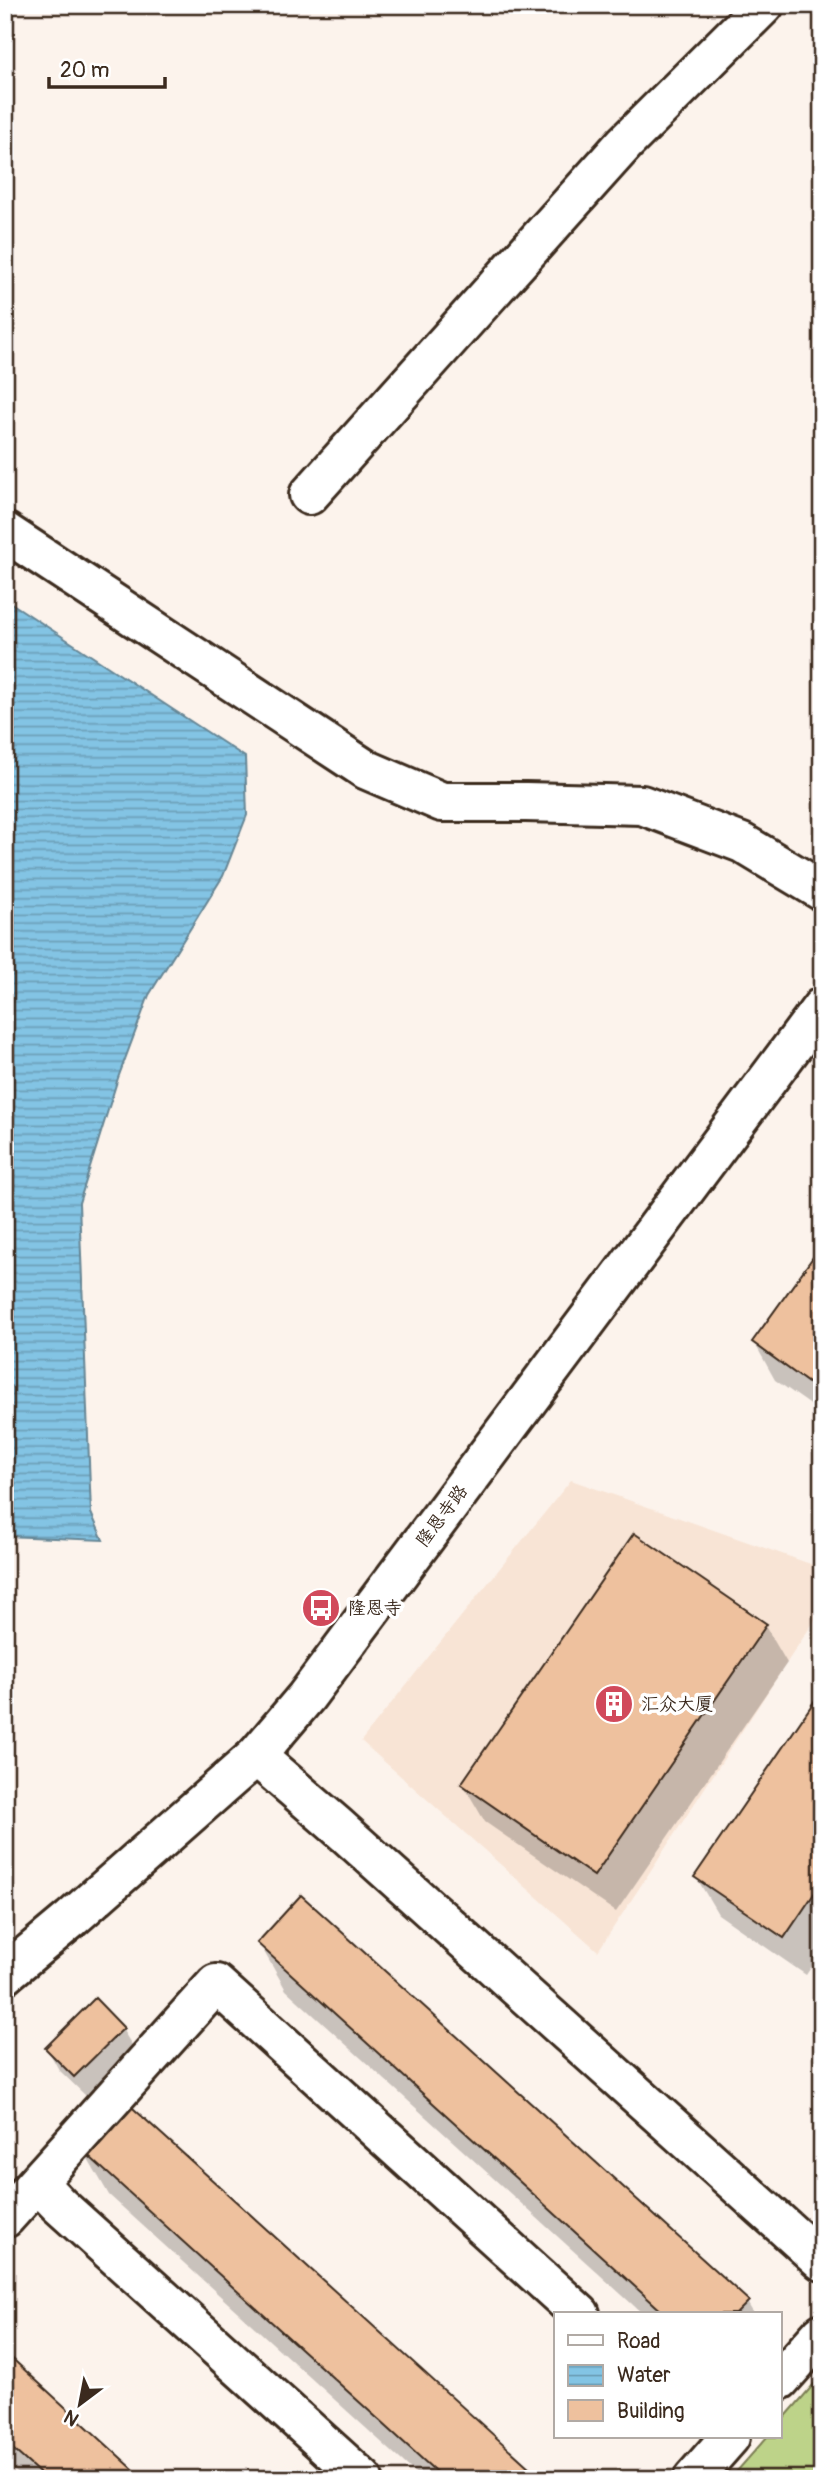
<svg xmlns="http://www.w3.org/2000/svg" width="827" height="2484" font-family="Pangolin,'LXGW WenKai TC',sans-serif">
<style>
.built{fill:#f8e4d5}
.green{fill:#bdd389;stroke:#7c7e54;stroke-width:2}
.water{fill:url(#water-rules);stroke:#668695;stroke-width:2}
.shadow{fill:#0003}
.building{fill:#eec19e;stroke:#3b2a1e;stroke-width:2}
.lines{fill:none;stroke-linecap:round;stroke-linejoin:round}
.street-casing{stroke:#3b2a1e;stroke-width:44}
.secondary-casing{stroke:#3b2a1e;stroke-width:44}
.street{stroke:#fff;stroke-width:38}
.secondary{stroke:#fff;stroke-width:38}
.labels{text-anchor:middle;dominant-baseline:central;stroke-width:7;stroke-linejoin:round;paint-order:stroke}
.street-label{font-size:18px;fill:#3b2a1e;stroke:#fff}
.poi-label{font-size:18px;fill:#3b2a1e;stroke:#fff;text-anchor:start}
</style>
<defs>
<pattern id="water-rules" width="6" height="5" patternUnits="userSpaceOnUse" patternTransform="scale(1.75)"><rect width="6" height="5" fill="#83c4e4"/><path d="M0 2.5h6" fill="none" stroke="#6c9fb8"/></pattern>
</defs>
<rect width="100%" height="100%" fill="#fcf3ec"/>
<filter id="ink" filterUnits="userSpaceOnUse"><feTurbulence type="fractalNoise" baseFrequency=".0143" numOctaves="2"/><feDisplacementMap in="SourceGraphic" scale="14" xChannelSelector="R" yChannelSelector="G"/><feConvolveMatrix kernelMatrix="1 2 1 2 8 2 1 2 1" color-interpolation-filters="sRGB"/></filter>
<g filter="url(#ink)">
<polygon class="built" points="571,1480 822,1568 822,1617 818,1615 598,1951 361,1741"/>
<polygon class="green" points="822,2375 822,2479 730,2479 767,2437 780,2437 780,2423"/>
<polygon class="water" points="5,599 245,757 247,815 223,876 149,995 118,1078 79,1203 91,1513 103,1540 5,1536"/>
<g class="shadow">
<polygon points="822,1259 822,1413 775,1380 754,1342"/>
<polygon points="765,1625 787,1663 616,1912 485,1822 463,1784"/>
<polygon points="822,1693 822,1951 806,1975 718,1914 696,1877"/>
<polygon points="259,1943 747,2302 754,2314 643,2314 286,1990"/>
<polygon points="122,2029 135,2050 87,2097 59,2070 47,2048"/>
<polygon points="82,2148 540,2479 422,2479 109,2195"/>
<polygon points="5,2355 142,2479 24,2479 5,2462"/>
</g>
<g class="building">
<polygon points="816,1253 822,1257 822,1393 752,1342"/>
<polygon points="634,1533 767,1624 594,1876 461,1784"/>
<polygon points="822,1690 822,1882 784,1938 694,1877"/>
<polygon points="301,1895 749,2301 736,2314 665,2314 257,1943"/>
<polygon points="95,1998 124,2028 74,2077 45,2048"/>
<polygon points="124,2100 542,2479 444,2479 80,2148"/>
<polygon points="5,2352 144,2479 46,2479 5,2442"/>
</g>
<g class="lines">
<defs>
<g id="street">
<polyline points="309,495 625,143 764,5"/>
<polyline points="5,532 365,769 442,802 526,802 642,805 742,843 822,891"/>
<polyline points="256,1756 336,1825 822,2261"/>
<polyline points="38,2183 59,2205 363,2479"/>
<polyline points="5,2218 216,1984 580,2314"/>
<polyline points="780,2380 822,2333"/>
<polyline points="693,2479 730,2437"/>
</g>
<polyline id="secondary" points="5,1974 71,1919 256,1756 306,1697 822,1007"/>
</defs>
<use href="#street" class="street-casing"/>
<use href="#secondary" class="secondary-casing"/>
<use href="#street" class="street"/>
<use href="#secondary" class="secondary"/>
</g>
</g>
<defs>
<symbol id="bus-disc" viewBox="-11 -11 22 22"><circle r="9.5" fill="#d1495b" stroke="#fff"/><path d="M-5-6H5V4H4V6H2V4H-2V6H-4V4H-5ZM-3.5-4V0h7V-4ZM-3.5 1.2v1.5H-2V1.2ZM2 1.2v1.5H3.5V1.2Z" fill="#fff"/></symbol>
<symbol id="building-disc" viewBox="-11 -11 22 22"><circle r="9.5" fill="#d1495b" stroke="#fff"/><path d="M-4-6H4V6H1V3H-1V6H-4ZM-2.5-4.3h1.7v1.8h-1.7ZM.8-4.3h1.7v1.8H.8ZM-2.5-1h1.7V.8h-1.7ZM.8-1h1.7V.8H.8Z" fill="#fff"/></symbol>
</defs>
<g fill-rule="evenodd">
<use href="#bus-disc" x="299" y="1586" width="44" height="44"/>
<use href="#building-disc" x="592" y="1682" width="44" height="44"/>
</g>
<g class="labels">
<g class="street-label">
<text transform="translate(442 1516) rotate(-53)">隆恩寺路</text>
</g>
<g class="poi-label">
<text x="348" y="1608">隆恩寺</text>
<text x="641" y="1704">汇众大厦</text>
</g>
</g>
<rect width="827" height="2484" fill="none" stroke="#fff" stroke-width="28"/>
<rect x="14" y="14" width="799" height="2456" fill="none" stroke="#3b2a1e" stroke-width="2.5" filter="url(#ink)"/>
<rect x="554" y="2312" width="228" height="126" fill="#ffffff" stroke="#b1aaa5" stroke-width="2"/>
<rect x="568" y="2335" width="35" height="10" fill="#ffffff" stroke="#b1aaa5" stroke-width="2"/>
<text x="617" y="2348" font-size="21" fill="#3b2a1e">Road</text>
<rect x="568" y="2365" width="35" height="21" fill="url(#water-rules)" stroke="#b1aaa5" stroke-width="2"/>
<text x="617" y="2382" font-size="21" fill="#3b2a1e">Water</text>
<rect x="568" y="2400" width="35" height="21" fill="#eec19e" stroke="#b1aaa5" stroke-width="2"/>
<text x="617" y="2418" font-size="21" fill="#3b2a1e">Building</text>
<g transform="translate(80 2404) rotate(212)" stroke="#ffffff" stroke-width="5" paint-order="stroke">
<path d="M0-5L12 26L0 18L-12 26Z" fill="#3b2a1e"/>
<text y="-10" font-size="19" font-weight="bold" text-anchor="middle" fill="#3b2a1e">N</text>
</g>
<path d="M49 77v10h116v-10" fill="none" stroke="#3b2a1e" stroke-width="3.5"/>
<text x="60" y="77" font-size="21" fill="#3b2a1e" stroke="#ffffff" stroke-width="5" paint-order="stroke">20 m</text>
</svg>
